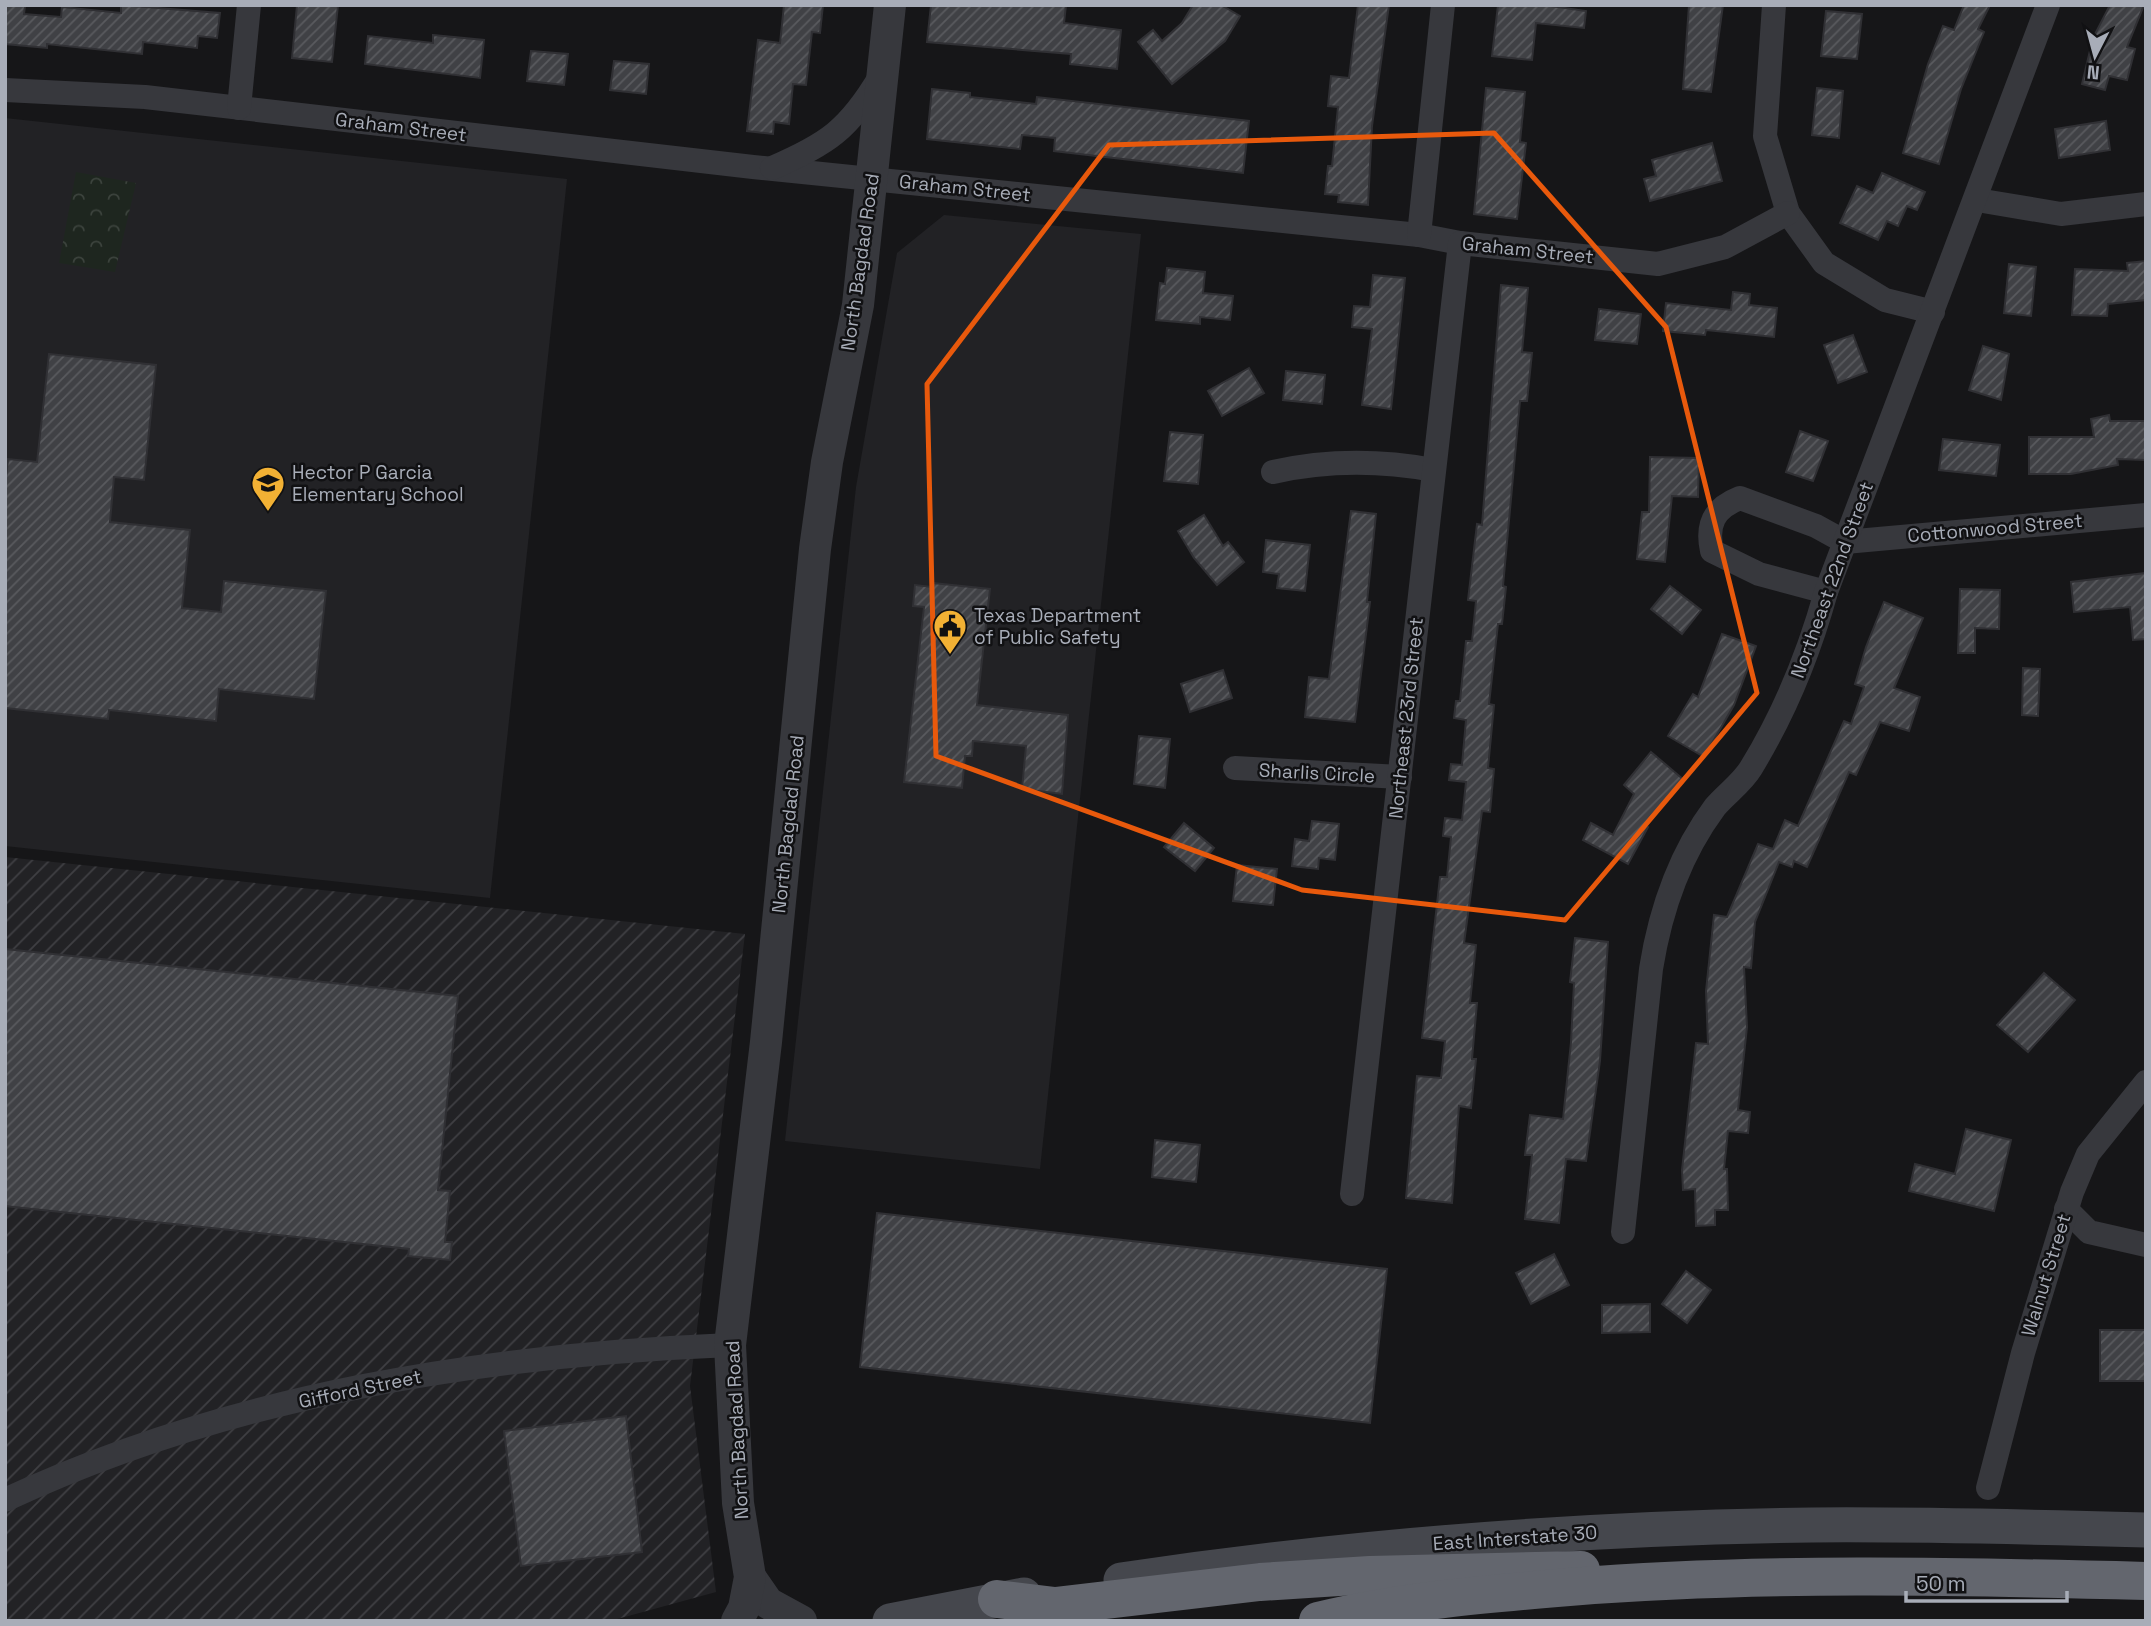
<svg xmlns="http://www.w3.org/2000/svg" width="2151" height="1626" font-family="'Space Grotesk',sans-serif">
<style>
.built{fill:#222225}
.industrial{fill:url(#industrial-furrows)}
.park{fill:url(#park-crowns)}
.building{fill:url(#building-hatch);stroke:#303034;stroke-width:2}
.lines{fill:none;stroke-linecap:round;stroke-linejoin:round}
.minor{stroke:#37383d;stroke-width:24}
.tertiary{stroke:#37383d;stroke-width:32}
.secondary{stroke:#45474d;stroke-width:35}
.motorway{stroke:#63666e;stroke-width:38}
.motorway-bridge{stroke:#63666e;stroke-width:38}
.marked{fill:none;stroke:#e8590c;stroke-width:5;stroke-linejoin:round}
.labels{text-anchor:middle;dominant-baseline:central;stroke-width:5;stroke-linejoin:round;paint-order:stroke}
.street-label{font-size:19px;fill:#a8adb8;stroke:#111113}
.poi-label{font-size:19px;fill:#a8adb8;stroke:#111113;text-anchor:start}
</style>
<defs>
<pattern id="industrial-furrows" width="10" height="10" patternUnits="userSpaceOnUse" patternTransform="scale(1.75)"><rect width="10" height="10" fill="#222225"/><path d="M-1 1l2-2M0 10L10 0M9 11l2-2" fill="none" stroke="#3f3f43"/></pattern>
<pattern id="park-crowns" width="20" height="18" patternUnits="userSpaceOnUse" patternTransform="scale(1.75)"><rect width="20" height="18" fill="#1e261f"/><path d="M2 6a3 3 0 1 1 6 0M12 15a3 3 0 1 1 6 0" fill="none" stroke="#3c433d"/></pattern>
<pattern id="building-hatch" width="6" height="6" patternUnits="userSpaceOnUse" patternTransform="scale(1.75)"><rect width="6" height="6" fill="#404145"/><path d="M-1 1l2-2M0 6l6-6M5 7l2-2" fill="none" stroke="#595a5e"/></pattern>
</defs>
<rect width="100%" height="100%" fill="#161618"/>
<g class="built">
<polygon points="5,118 567,179 490,898 5,846"/>
<polygon points="944,215 1141,234 1040,1169 785,1141 856,487 897,253"/>
</g>
<polygon class="industrial" points="5,857 745,934 690,1386 716,1592 610,1621 5,1621"/>
<polygon class="park" points="76,172 136,183 115,272 59,263"/>
<g class="building">
<polygon points="5,5 25,6 24,14 61,17 62,7 121,13 121,5 220,13 217,38 198,36 197,48 143,42 142,54 47,44 47,48 5,44"/>
<polygon points="297,5 338,5 332,62 292,58"/>
<polygon points="784,5 823,5 820,33 812,32 806,85 793,84 789,124 774,122 773,134 747,131 758,40 780,43"/>
<polygon points="931,5 1066,5 1064,23 1121,30 1117,69 1070,64 1071,54 927,42"/>
<polygon points="1193,5 1221,5 1240,16 1225,41 1172,84 1138,42 1153,30 1162,41 1182,23"/>
<polygon points="1358,5 1389,5 1372,126 1368,205 1338,202 1339,195 1325,194 1328,166 1332,166 1338,107 1328,106 1331,76 1349,78"/>
<polygon points="1498,5 1544,5 1586,11 1584,28 1536,23 1532,60 1492,56"/>
<polygon points="1689,5 1723,5 1711,92 1683,89"/>
<polygon points="1964,5 1990,5 1978,29 1984,32 1961,89 1939,164 1903,153 1928,64 1943,26 1954,30"/>
<polygon points="2110,5 2144,5 2127,47 2135,49 2127,80 2109,76 2105,90 2082,84 2093,38"/>
<polygon points="1826,11 1862,14 1857,59 1821,56"/>
<polygon points="433,35 484,40 480,78 365,64 368,36 433,43"/>
<polygon points="531,51 568,54 564,85 527,81"/>
<polygon points="614,61 649,64 646,94 610,90"/>
<polygon points="1486,88 1525,92 1520,142 1526,143 1517,219 1474,214"/>
<polygon points="1817,88 1843,91 1839,138 1812,135"/>
<polygon points="932,89 970,93 970,97 1036,104 1037,97 1249,121 1243,173 1054,151 1055,138 1022,135 1020,149 927,139"/>
<polygon points="2106,121 2110,150 2059,158 2055,129"/>
<polygon points="1712,143 1722,181 1650,201 1644,179 1656,176 1652,160"/>
<polygon points="1882,173 1925,192 1917,210 1907,206 1898,226 1887,221 1878,240 1840,223 1857,186 1873,193"/>
<polygon points="2146,261 2146,300 2108,304 2107,316 2072,315 2075,269 2128,271 2127,263"/>
<polygon points="2009,264 2036,267 2031,316 2004,313"/>
<polygon points="1167,268 1205,272 1203,293 1233,296 1230,320 1200,317 1200,324 1156,320 1160,283 1165,284"/>
<polygon points="1373,275 1405,278 1391,409 1362,405 1372,329 1352,327 1354,306 1370,307"/>
<polygon points="1501,285 1528,288 1522,352 1532,353 1527,401 1520,401 1503,586 1506,587 1502,624 1498,624 1489,704 1494,705 1488,768 1494,769 1490,812 1482,811 1464,943 1476,945 1470,1003 1477,1003 1472,1059 1476,1059 1471,1108 1459,1106 1452,1203 1406,1198 1417,1076 1441,1078 1445,1041 1422,1038 1440,877 1447,877 1451,837 1443,836 1445,818 1462,820 1466,782 1449,780 1451,764 1462,765 1466,720 1454,718 1456,701 1460,701 1466,641 1472,641 1476,601 1468,600 1477,524 1482,525"/>
<polygon points="1733,292 1750,294 1749,305 1777,308 1774,337 1706,330 1705,335 1663,331 1666,303 1731,310"/>
<polygon points="1599,309 1641,314 1637,344 1595,340"/>
<polygon points="1853,335 1867,372 1838,383 1824,345"/>
<polygon points="1983,346 2009,354 2001,400 1969,390"/>
<polygon points="49,354 156,365 144,480 114,477 110,522 190,530 182,608 221,612 224,581 326,591 314,699 219,689 216,721 109,710 108,719 5,708 5,487 8,459 37,462"/>
<polygon points="1249,368 1264,393 1222,416 1208,391"/>
<polygon points="1286,371 1325,375 1322,404 1283,400"/>
<polygon points="2109,415 2110,421 2146,421 2146,460 2117,459 2118,465 2071,474 2029,474 2029,437 2094,437 2091,419"/>
<polygon points="1800,431 1828,441 1813,481 1786,472"/>
<polygon points="1170,432 1203,435 1198,484 1164,481"/>
<polygon points="1943,439 2000,445 1996,476 1939,470"/>
<polygon points="1650,457 1699,458 1698,497 1672,496 1665,562 1637,559 1642,512 1649,512"/>
<polygon points="1351,511 1376,514 1367,602 1370,602 1355,722 1305,717 1309,677 1329,679"/>
<polygon points="1204,515 1223,546 1228,542 1244,562 1217,585 1194,558 1178,531"/>
<polygon points="1266,540 1310,545 1305,591 1277,588 1279,574 1263,572"/>
<polygon points="2146,573 2146,639 2133,640 2130,607 2074,612 2071,582"/>
<polygon points="933,583 990,589 977,705 1068,715 1062,794 1022,789 1026,746 973,741 972,756 965,756 962,788 904,782 924,607 913,606 915,585 932,587"/>
<polygon points="1670,586 1701,610 1682,634 1651,609"/>
<polygon points="1960,589 2000,590 1999,629 1975,628 1975,653 1958,653"/>
<polygon points="1884,602 1923,618 1894,688 1920,697 1909,731 1880,722 1856,775 1849,772 1807,867 1794,861 1792,867 1779,862 1755,922 1751,968 1744,967 1747,1027 1738,1110 1750,1112 1748,1133 1728,1131 1724,1169 1727,1169 1728,1210 1715,1210 1715,1225 1696,1226 1695,1189 1683,1190 1682,1170 1696,1043 1708,1044 1706,991 1714,915 1727,917 1758,844 1773,849 1785,820 1798,826 1844,721 1851,724 1864,687 1855,684 1866,647"/>
<polygon points="1722,634 1756,646 1734,705 1704,757 1668,736 1693,694 1698,697"/>
<polygon points="2023,668 2040,669 2038,716 2022,715"/>
<polygon points="1223,670 1232,698 1190,712 1181,684"/>
<polygon points="1139,736 1170,739 1165,788 1134,784"/>
<polygon points="1651,752 1684,780 1645,825 1648,827 1628,864 1583,840 1591,823 1613,835 1634,794 1624,785"/>
<polygon points="1312,821 1339,824 1335,860 1319,858 1318,869 1292,866 1295,839 1309,841"/>
<polygon points="1184,823 1214,848 1195,871 1164,847"/>
<polygon points="1237,865 1277,869 1273,905 1233,901"/>
<polygon points="1575,938 1608,942 1600,1061 1586,1161 1566,1159 1559,1223 1525,1219 1532,1155 1525,1155 1530,1115 1563,1119 1571,1042 1574,983 1570,982"/>
<polygon points="5,949 458,996 438,1190 450,1191 445,1242 452,1242 450,1260 408,1256 409,1249 5,1206"/>
<polygon points="2044,973 2075,1000 2028,1052 1997,1025"/>
<polygon points="1966,1129 2011,1140 1994,1211 1909,1191 1915,1164 1955,1174"/>
<polygon points="1155,1140 1200,1145 1196,1182 1152,1177"/>
<polygon points="877,1213 1387,1269 1370,1423 860,1367"/>
<polygon points="1554,1254 1569,1285 1531,1304 1516,1273"/>
<polygon points="1686,1271 1711,1290 1687,1323 1662,1304"/>
<polygon points="1650,1304 1650,1332 1602,1333 1602,1305"/>
<rect x="2100" y="1330" width="46" height="51"/>
<polygon points="626,1416 642,1552 521,1566 504,1431"/>
</g>
<g class="lines">
<g class="minor">
<polyline points="1774,5 1765,136 1788,213 1824,263 1885,300 1933,312"/>
<polyline points="5,90 145,97 753,167 1419,235 1460,243 1658,264 1725,247 1788,213"/>
<polyline points="239,108 249,5"/>
<path d="M 772,168 C 828,144 849,129 880,77"/>
<polyline points="1977,200 2061,214 2146,204"/>
<polyline points="1419,235 1443,5"/>
<path d="M 1273,472 C 1327,460 1379,460 1433,470"/>
<path d="M 1826,592 L 1759,574 L 1712,551 C 1706,524 1714,508 1740,498 L 1816,526 L 1845,542 L 2146,515"/>
<polyline points="1235,768 1400,777"/>
<polyline points="1352,1194 1460,243"/>
<polyline points="2066,1209 2089,1232 2146,1245"/>
<path d="M 1623,1232 L 1651,969 C 1660,912 1680,854 1715,807 C 1726,794 1742,783 1751,768 C 1784,714 1809,653 1826,592 L 2048,5"/>
<polyline points="1988,1488 2023,1353 2072,1192 2088,1154 2146,1082"/>
<path d="M 5,1500 C 230,1395 484,1355 730,1345"/>
</g>
<g class="tertiary">
<polyline points="750,1577 768,1603 801,1621"/>
<polyline points="737,1621 744,1608 750,1577 738,1503 730,1345 766,1042 815,549 827,462 858,305 890,5"/>
</g>
<g class="secondary">
<path d="M 1121,1580 C 1350,1546 1581,1528 1812,1525 C 1923,1524 2035,1527 2146,1530"/>
<polyline points="890,1621 1024,1595"/>
</g>
<polyline class="motorway" points="997,1599 1055,1606 1260,1582 1370,1575 1581,1570"/>
<path class="motorway-bridge" d="M 1318,1621 C 1401,1601 1485,1594 1569,1587 C 1762,1572 1953,1576 2146,1581"/>
</g>
<path class="marked" d="M 1494,133 L 1666,327 L 1757,693 L 1565,920 L 1302,890 L 936,756 L 927,384 L 1109,145 Z"/>
<defs>
<symbol id="school-pin" viewBox="-11 -11 22 30"><path d="M0 17L-7.5 6A9.5 9.5 0 1 1 7.5 6Z" fill="#f2b134" stroke="#111113"/><path d="M0-5L7-2L0 1L-7-2ZM-4 1L0 2.5L4 1V4Q0 6-4 4Z" fill="#111"/></symbol>
<symbol id="civic-pin" viewBox="-11 -11 22 30"><path d="M0 17L-7.5 6A9.5 9.5 0 1 1 7.5 6Z" fill="#f2b134" stroke="#111113"/><path d="M-.6-6.5H3V-4.5H.6V-3L4-1V1h2V6H-6V1h2V-1L-.6-3ZM-1.2 2.5V6h2.4V2.5Z" fill="#111"/></symbol>
</defs>
<g fill-rule="evenodd">
<use href="#school-pin" x="249" y="464" width="38" height="52"/>
<use href="#civic-pin" x="931" y="607" width="38" height="52"/>
</g>
<g class="labels">
<g class="street-label">
<text transform="translate(401 127) rotate(7)">Graham Street</text>
<text transform="translate(965 188) rotate(6)">Graham Street</text>
<text transform="translate(1528 250) rotate(6)">Graham Street</text>
<text transform="translate(860 262) rotate(-82)">North Bagdad Road</text>
<text transform="translate(1995 528) rotate(-5)">Cottonwood Street</text>
<text transform="translate(1832 580) rotate(-70)">Northeast 22nd Street</text>
<text transform="translate(1406 718) rotate(-84)">Northeast 23rd Street</text>
<text transform="translate(1317 773) rotate(3)">Sharlis Circle</text>
<text transform="translate(788 824) rotate(-84)">North Bagdad Road</text>
<text transform="translate(2046 1275) rotate(-73)">Walnut Street</text>
<text transform="translate(360 1389) rotate(-12)">Gifford Street</text>
<text transform="translate(737 1430) rotate(-93)">North Bagdad Road</text>
<text transform="translate(1515 1538) rotate(-4)">East Interstate 30</text>
</g>
<g class="poi-label">
<text x="292" y="472">Hector P Garcia<tspan x="292" dy="22">Elementary School</tspan></text>
<text x="974" y="615">Texas Department<tspan x="974" dy="22">of Public Safety</tspan></text>
</g>
</g>
<rect width="2151" height="1626" fill="none" stroke="#a8adb8" stroke-width="14"/>
<g transform="translate(2095 56) rotate(186)" stroke="#111113" stroke-width="5" paint-order="stroke">
<path d="M0-5L12 26L0 18L-12 26Z" fill="#a8adb8"/>
<text y="-10" font-size="19" font-weight="bold" text-anchor="middle" fill="#a8adb8">N</text>
</g>
<path d="M1906 1591v10h161v-10" fill="none" stroke="#a8adb8" stroke-width="3.5"/>
<text x="1916" y="1591" font-size="21" fill="#a8adb8" stroke="#111113" stroke-width="5" paint-order="stroke">50 m</text>
</svg>
